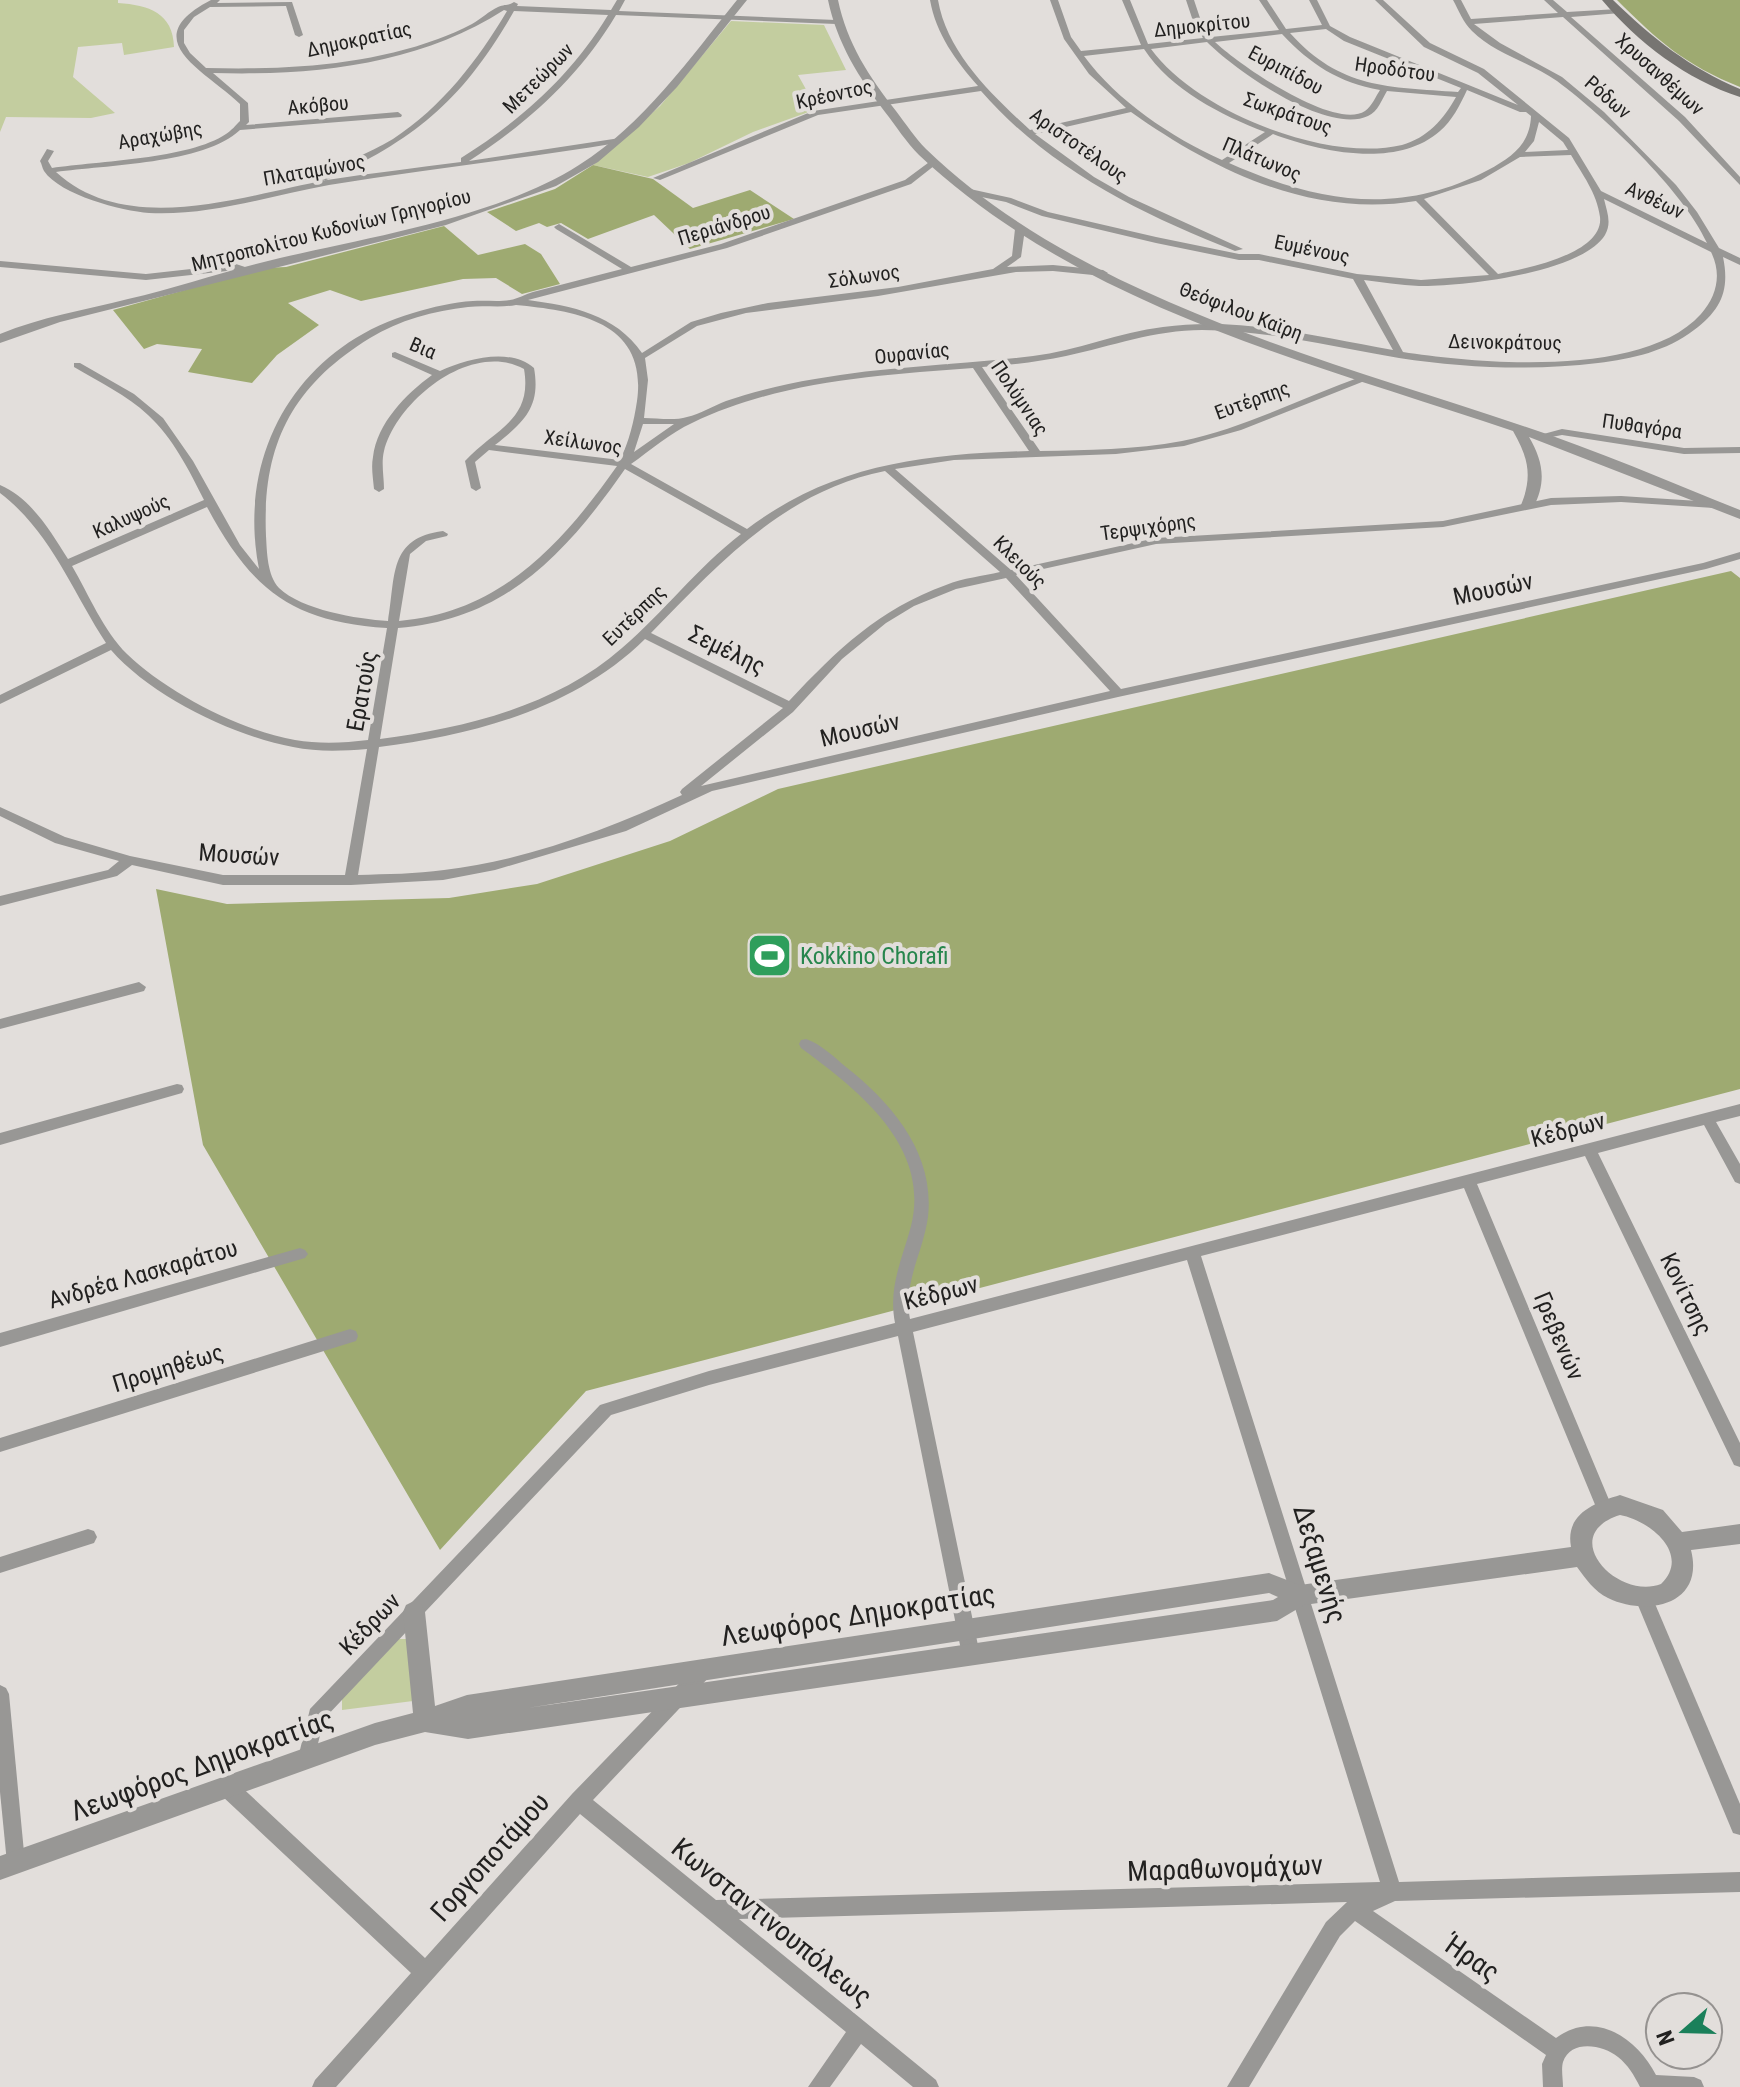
<svg xmlns="http://www.w3.org/2000/svg" width="1740" height="2087" font-family="'Roboto Condensed',sans-serif">
<style>
.green{fill:#c3cd9f}
.forest{fill:#9eaa71}
.lines{fill:none;stroke-linecap:round;stroke-linejoin:round}
.minor{fill:#989795;fill-rule:evenodd}
.tertiary{fill:#989795;fill-rule:evenodd}
.secondary{fill:#777572;fill-rule:evenodd}
.labels{text-anchor:middle;dominant-baseline:central;stroke-width:8;stroke-linejoin:round;paint-order:stroke}
.far-street-label{font-size:20px;fill:#222120;stroke:#e2dedb}
.street-label{font-size:24px;fill:#222120;stroke:#e2dedb}
.leisure-label{font-size:24px;fill:#27864d;stroke:#e2dedb;text-anchor:start}
.near-street-label{font-size:28px;fill:#222120;stroke:#e2dedb}
</style>
<rect width="100%" height="100%" fill="#e2dedb"/>
<g class="green">
<path d="M 0,0 L 118,0 L 118,3 C 149,5 173,13 174,47 L 124,55 L 122,43 L 78,47 L 73,77 L 115,113 L 91,118 L 6,117 L 0,132 Z"/>
<polygon points="731,21 824,25 846,70 798,75 817,109 753,132 689,163 648,177 593,165 660,106"/>
<polygon points="399,1639 408,1639 413,1701 342,1710 342,1699"/>
</g>
<g class="forest">
<path d="M 1617,0 L 1740,0 L 1740,87 C 1685,65 1658,41 1617,0 Z"/>
<polygon points="593,165 653,179 693,208 750,190 794,219 690,249 654,215 588,239 561,223 547,227 539,223 516,231 487,212 555,189"/>
<polygon points="444,226 478,255 525,244 541,254 560,284 522,294 496,278 463,279 361,301 330,290 288,303 319,325 277,355 252,383 188,372 202,349 157,344 144,349 113,310 264,268 286,267"/>
<polygon points="1731,571 1740,578 1740,1089 586,1391 440,1550 203,1145 156,889 227,904 449,898 537,884 670,841 778,789"/>
</g>
<g class="lines">
<g class="minor">
<path d="M 211,0 L 220,0 L 217,3 L 292,2 L 303,35 L 299,37 L 295,35 L 286,6 L 210,7 L 194,17 L 184,30 L 184,43 L 190,53 L 206,68 C 283,70 365,66 438,39 C 449,35 461,30 472,24 C 481,19 489,11 498,7 C 505,4 508,6 514,2 L 518,4 L 517,6 L 611,10 L 617,0 L 625,0 L 619,11 L 836,20 L 840,22 L 836,24 L 616,15 C 579,77 529,122 469,161 L 620,138 L 620,142 L 617,143 C 521,159 424,169 329,185 C 269,196 210,216 149,213 C 122,211 60,195 44,171 C 42,168 42,164 40,161 L 47,149 L 54,151 L 48,161 L 52,168 C 98,161 189,159 226,134 C 231,131 236,125 240,121 L 240,104 C 205,70 134,40 211,0 ZM 504,10 L 507,11 C 478,60 442,107 393,139 C 369,154 339,163 317,179 L 324,181 C 416,139 463,100 514,11 L 608,15 C 571,76 521,120 461,158 L 461,162 C 416,168 372,173 327,180 C 245,195 128,238 56,172 C 105,165 204,164 240,130 L 401,117 L 402,115 L 398,112 L 246,125 L 249,122 L 248,103 L 213,73 C 312,76 419,65 504,10 Z"/>
<path d="M 930,0 L 938,0 C 947,53 992,95 1030,130 L 1126,108 L 1089,74 L 1064,39 L 1050,0 L 1058,0 L 1071,37 L 1081,51 L 1141,45 L 1122,0 L 1130,0 L 1148,44 L 1203,38 L 1193,21 L 1186,0 L 1194,0 L 1201,21 L 1211,37 L 1279,30 L 1259,0 L 1267,0 L 1286,29 L 1322,25 L 1309,0 L 1317,0 L 1330,26 L 1350,37 L 1518,105 L 1478,73 L 1424,47 L 1375,0 L 1383,0 L 1430,43 L 1484,69 L 1569,138 L 1601,191 L 1707,243 C 1683,190 1604,116 1557,81 C 1530,62 1495,54 1472,31 C 1463,22 1459,11 1453,0 L 1461,0 L 1471,19 L 1558,13 L 1544,0 L 1553,0 L 1567,12 L 1618,9 L 1622,11 L 1621,13 L 1571,17 L 1685,117 L 1740,177 L 1740,185 L 1679,121 L 1563,17 L 1474,24 L 1500,43 L 1562,77 L 1604,112 L 1676,185 L 1697,212 L 1719,248 L 1740,258 L 1740,265 L 1723,257 C 1730,290 1721,310 1694,330 C 1667,351 1632,359 1598,363 C 1533,371 1465,368 1399,358 C 1331,347 1273,331 1202,330 C 1155,330 1112,346 1066,356 C 1038,362 1010,365 982,367 L 1040,451 C 1087,450 1135,450 1182,441 C 1245,428 1303,397 1363,376 L 1372,378 L 1241,430 L 1184,446 L 1116,454 L 954,460 L 895,469 L 1011,570 L 1156,538 L 1443,521 L 1551,498 L 1621,496 L 1714,502 L 1719,505 L 1714,508 L 1621,502 L 1551,505 L 1443,527 L 1156,544 L 1016,575 L 1121,689 L 1703,563 L 1740,552 L 1740,559 L 1706,569 L 1118,697 L 712,791 L 626,831 L 495,870 L 443,880 L 351,885 L 223,885 L 132,865 L 117,876 L 0,906 L 0,896 L 108,870 L 119,861 L 55,843 L 0,816 L 0,807 L 65,837 L 130,856 L 223,875 L 345,875 L 367,749 C 342,751 317,752 293,747 C 233,736 151,696 111,650 L 0,704 L 0,695 L 106,643 C 72,591 51,532 0,493 L 0,485 C 31,498 51,532 68,559 L 204,500 C 189,470 173,438 148,415 C 127,395 99,382 74,367 L 74,363 L 80,363 L 134,394 L 163,418 L 193,461 L 240,545 L 259,569 C 236,452 299,346 413,313 C 433,307 453,302 473,301 C 485,300 498,302 510,300 C 518,299 525,294 533,292 C 563,284 592,277 622,269 L 556,229 L 554,227 L 559,224 L 631,267 L 721,244 L 905,180 L 932,160 L 939,162 L 911,184 L 727,248 L 528,300 C 572,306 615,314 642,353 L 691,322 L 721,313 L 768,303 L 898,287 L 993,269 L 1012,256 L 1015,229 L 1020,226 L 1025,229 L 1021,257 L 1007,267 L 1053,265 L 1103,270 L 1108,273 L 1103,276 L 1053,271 L 1016,272 L 878,296 L 746,313 L 697,326 L 645,358 L 648,380 L 644,418 C 657,418 674,421 687,417 C 700,414 713,406 726,401 C 755,391 785,384 815,379 C 887,366 960,365 1033,356 C 1077,351 1119,332 1163,327 C 1241,316 1317,337 1393,350 L 1353,279 L 1259,260 L 1239,260 L 1156,243 L 1042,216 L 1006,202 L 967,194 L 967,190 L 970,189 L 1011,198 L 1048,212 L 1156,237 L 1239,254 L 1259,254 L 1357,274 L 1421,280 L 1489,275 L 1416,201 C 1312,218 1214,171 1131,112 L 1035,134 L 1094,177 L 1129,197 L 1243,249 L 1235,251 C 1140,214 1048,168 981,91 L 818,115 L 660,180 L 653,178 L 813,111 L 978,86 C 956,61 936,34 930,0 ZM 1326,29 L 1344,41 L 1461,88 L 1458,92 C 1389,87 1340,89 1290,33 ZM 1282,34 C 1310,64 1339,83 1380,90 C 1376,96 1372,106 1365,111 C 1334,131 1238,64 1215,42 ZM 1207,42 C 1236,71 1327,135 1368,116 C 1378,112 1382,99 1387,91 L 1456,97 C 1444,119 1427,138 1402,145 C 1326,163 1196,111 1151,49 ZM 1144,49 C 1171,90 1221,115 1265,132 L 1222,160 C 1171,137 1117,101 1084,56 ZM 1467,90 L 1520,112 L 1526,112 L 1531,116 C 1530,144 1512,157 1488,170 C 1399,217 1317,202 1229,163 L 1273,134 C 1321,152 1397,169 1440,131 C 1452,121 1460,105 1467,90 ZM 1539,122 L 1563,142 L 1568,150 L 1525,152 L 1534,141 ZM 1571,155 C 1582,174 1597,193 1600,217 C 1604,254 1524,269 1498,274 L 1424,199 L 1481,180 L 1520,157 ZM 1604,199 L 1711,252 C 1722,274 1717,296 1701,314 C 1644,378 1480,364 1403,352 L 1364,280 C 1382,282 1400,285 1419,286 C 1460,287 1582,273 1605,235 C 1612,223 1607,212 1604,199 ZM 516,305 C 578,311 648,322 637,401 C 634,421 629,442 620,460 L 495,445 C 524,422 541,407 534,368 C 510,347 466,359 440,371 L 395,352 L 392,353 L 392,357 L 432,375 C 406,394 377,423 373,457 C 371,467 373,478 374,489 L 379,492 L 384,489 C 384,477 381,463 384,451 C 397,400 472,340 524,369 C 533,421 494,429 465,461 L 471,488 L 476,491 L 481,488 L 475,462 L 489,450 L 617,466 C 562,544 500,613 399,621 L 410,554 L 426,541 L 447,536 L 448,534 L 443,531 C 388,538 396,576 388,621 C 357,619 302,610 279,588 C 267,575 267,552 266,536 C 262,445 292,386 370,338 C 399,320 434,311 468,307 C 484,305 500,308 516,305 ZM 973,368 L 1029,451 C 925,454 833,464 747,529 L 631,464 C 651,450 670,433 692,423 C 779,381 878,375 973,368 ZM 643,424 L 674,424 L 634,452 ZM 625,469 L 741,534 C 697,568 664,612 622,648 C 556,706 465,728 380,739 L 398,628 C 506,620 567,552 625,469 ZM 885,471 L 1000,572 C 983,576 963,578 946,585 C 878,610 838,649 789,701 L 651,633 C 719,563 785,491 885,471 ZM 207,507 C 251,589 291,622 387,628 L 368,740 C 344,743 319,744 295,740 C 241,731 166,692 127,654 C 103,630 89,595 72,566 ZM 1006,578 L 1110,691 L 701,786 L 793,712 L 842,659 L 886,623 L 914,606 L 956,589 ZM 645,639 L 783,708 L 682,789 L 680,792 L 682,795 C 609,829 524,861 444,870 C 416,874 387,874 358,875 L 379,747 C 475,735 575,708 645,639 Z"/>
<polygon points="0,261 146,274 236,264 251,269 246,272 236,270 146,280 0,267"/>
<polygon points="1562,429 1684,448 1740,447 1740,453 1684,454 1562,435 1541,439 1536,436"/>
<polygon points="139,982 146,987 144,991 0,1029 0,1019"/>
<path d="M 806,1039 C 821,1044 834,1057 846,1067 C 893,1104 935,1154 928,1217 C 923,1253 903,1282 910,1319 L 1740,1104 L 1740,1116 L 1716,1122 L 1740,1164 L 1740,1184 L 1735,1182 L 1704,1125 L 1598,1153 L 1740,1443 L 1740,1467 L 1734,1465 L 1585,1156 L 1477,1184 L 1612,1507 L 1610,1512 L 1604,1515 L 1598,1512 L 1596,1507 L 1464,1188 L 1201,1256 L 1399,1882 L 1740,1872 L 1740,1892 L 1395,1901 L 1373,1911 L 1556,2038 C 1595,2009 1637,2038 1656,2075 L 1694,2077 L 1701,2080 L 1704,2087 L 1640,2087 C 1634,2075 1628,2065 1618,2057 C 1603,2045 1571,2039 1563,2062 C 1561,2069 1563,2079 1563,2087 L 1543,2087 L 1542,2064 L 1546,2055 L 1355,1921 L 1340,1936 L 1249,2087 L 1227,2087 L 1326,1922 L 1347,1902 L 739,1919 L 936,2080 L 939,2087 L 913,2087 L 861,2044 L 830,2087 L 808,2087 L 846,2032 L 580,1814 L 336,2087 L 312,2087 L 315,2080 L 411,1973 L 222,1796 L 220,1789 L 222,1782 L 229,1780 L 236,1782 L 425,1958 L 572,1794 L 699,1663 L 705,1660 L 711,1663 L 714,1669 L 711,1675 L 593,1800 L 716,1900 L 1380,1882 L 1187,1260 L 913,1332 L 980,1655 L 977,1661 L 971,1663 L 965,1661 L 962,1655 L 898,1336 L 709,1385 L 611,1415 L 324,1719 L 313,1764 L 307,1767 L 301,1764 L 298,1758 L 310,1709 L 600,1405 L 709,1371 L 895,1323 C 888,1287 902,1260 911,1226 C 931,1146 858,1090 801,1048 L 799,1044 L 801,1040 Z"/>
<polygon points="177,1084 182,1085 184,1089 182,1093 0,1145 0,1133"/>
<polygon points="300,1248 305,1250 308,1254 305,1258 0,1347 0,1333"/>
<polygon points="350,1329 356,1331 358,1336 356,1341 0,1452 0,1438"/>
<polygon points="88,1529 94,1531 97,1537 94,1543 0,1573 0,1557"/>
<polygon points="1644,1590 1650,1592 1740,1804 1740,1835 1733,1833 1635,1598 1638,1592"/>
<polygon points="0,1685 6,1688 9,1694 25,1863 23,1870 16,1872 9,1870 7,1863 0,1792"/>
</g>
<g class="tertiary">
<path d="M 737,0 L 747,0 L 677,87 L 639,127 L 598,162 L 556,186 L 446,225 L 60,322 L 0,343 L 0,334 C 41,317 85,310 128,299 C 179,287 228,270 280,258 C 371,237 500,216 579,165 C 643,125 690,58 737,0 Z"/>
<path d="M 828,0 L 838,0 C 847,43 869,77 896,111 C 906,124 915,138 926,149 C 1080,298 1322,358 1520,425 C 1594,449 1667,481 1740,510 L 1740,519 L 1529,437 C 1543,461 1547,482 1533,508 L 1523,508 L 1521,505 C 1533,476 1528,457 1513,431 C 1309,362 1081,307 919,155 C 906,142 896,126 885,112 C 859,78 837,43 828,0 Z"/>
<path d="M 1620,1495 L 1663,1510 L 1682,1532 L 1740,1524 L 1740,1544 L 1691,1550 C 1705,1605 1647,1617 1608,1598 C 1594,1591 1586,1579 1577,1567 L 1304,1605 L 1277,1621 L 468,1739 L 425,1732 L 375,1745 L 0,1880 L 0,1856 L 375,1723 L 413,1713 L 403,1612 L 406,1605 L 414,1601 L 422,1605 L 425,1612 L 435,1706 L 467,1695 L 1269,1573 L 1300,1585 L 1571,1547 C 1565,1514 1594,1503 1620,1495 ZM 1620,1515 C 1649,1520 1692,1554 1661,1584 C 1617,1601 1556,1535 1620,1515 ZM 1269,1593 L 1278,1597 L 1273,1600 L 527,1708 Z"/>
</g>
<path class="secondary" d="M 1602,0 L 1613,0 C 1652,38 1690,68 1740,89 L 1740,97 C 1687,80 1637,42 1602,0 Z"/>
</g>
<defs>
<symbol id="stadium-square" viewBox="-11 -11 22 22"><rect x="-9" y="-9" width="18" height="18" rx="4" fill="#2e9e5b" stroke="#e2dedb"/><path d="M0-5a6.5 5 0 1 0 0 10a6.5 5 0 1 0 0-10ZM-3.5-1.8h7v3.6h-7Z" fill="#fff"/></symbol>
</defs>
<g fill-rule="evenodd">
<use href="#stadium-square" x="744" y="930" width="51" height="51"/>
</g>
<g class="labels">
<g class="far-street-label">
<text transform="translate(1202 25) rotate(-6)">Δημοκρίτου</text>
<text transform="translate(359 39) rotate(-12)">Δημοκρατίας</text>
<text transform="translate(1395 69) rotate(8)">Ηροδότου</text>
<text transform="translate(1286 70) rotate(28)">Ευριπίδου</text>
<text transform="translate(1660 74) rotate(42)">Χρυσανθέμων</text>
<text transform="translate(538 78) rotate(-45)">Μετεώρων</text>
<text transform="translate(834 94) rotate(-12)">Κρέοντος</text>
<text transform="translate(1608 97) rotate(41)">Ρόδων</text>
<text transform="translate(318 105) rotate(-5)">Ακόβου</text>
<text transform="translate(1288 113) rotate(19)">Σωκράτους</text>
<text transform="translate(160 135) rotate(-10)">Αραχώβης</text>
<text transform="translate(1079 145) rotate(35)">Αριστοτέλους</text>
<text transform="translate(1262 159) rotate(23)">Πλάτωνος</text>
<text transform="translate(314 170) rotate(-10)">Πλαταμώνος</text>
<text transform="translate(1655 200) rotate(25)">Ανθέων</text>
<text transform="translate(724 225) rotate(-17)">Περιάνδρου</text>
<text transform="translate(331 230) rotate(-14)">Μητροπολίτου Κυδονίων Γρηγορίου</text>
<text transform="translate(1312 249) rotate(12)">Ευμένους</text>
<text transform="translate(864 276) rotate(-8)">Σόλωνος</text>
<text transform="translate(1241 311) rotate(21)">Θεόφιλου Καϊρη</text>
<text transform="translate(1505 342) rotate(1)">Δεινοκράτους</text>
<text transform="translate(423 348) rotate(23)">Βια</text>
<text transform="translate(912 353) rotate(-6)">Ουρανίας</text>
<text transform="translate(1020 398) rotate(56)">Πολύμνιας</text>
<text transform="translate(1252 400) rotate(-20)">Ευτέρπης</text>
<text transform="translate(1642 426) rotate(8)">Πυθαγόρα</text>
<text transform="translate(583 442) rotate(8)">Χείλωνος</text>
<text transform="translate(131 516) rotate(-24)">Καλυψούς</text>
<text transform="translate(1148 527) rotate(-8)">Τερψιχόρης</text>
<text transform="translate(1020 562) rotate(45)">Κλειούς</text>
<text transform="translate(634 615) rotate(-44)">Ευτέρπης</text>
</g>
<g class="street-label">
<text transform="translate(1493 589) rotate(-12)">Μουσών</text>
<text transform="translate(727 650) rotate(26)">Σεμέλης</text>
<text transform="translate(362 691) rotate(-80)">Ερατούς</text>
<text transform="translate(860 730) rotate(-13)">Μουσών</text>
<text transform="translate(239 855) rotate(4)">Μουσών</text>
<text transform="translate(1568 1130) rotate(-15)">Κέδρων</text>
<text transform="translate(143 1274) rotate(-16)">Ανδρέα Λασκαράτου</text>
<text transform="translate(941 1293) rotate(-14)">Κέδρων</text>
<text transform="translate(1686 1294) rotate(64)">Κονίτσης</text>
<text transform="translate(1559 1336) rotate(67)">Γρεβενών</text>
<text transform="translate(168 1368) rotate(-17)">Προμηθέως</text>
<text transform="translate(370 1624) rotate(-46)">Κέδρων</text>
</g>
<g class="leisure-label">
<text x="800" y="956">Kokkino Chorafi</text>
</g>
<g class="near-street-label">
<text transform="translate(1320 1564) rotate(73)">Δεξαμενής</text>
<text transform="translate(858 1615) rotate(-9)">Λεωφόρος Δημοκρατίας</text>
<text transform="translate(202 1765) rotate(-20)">Λεωφόρος Δημοκρατίας</text>
<text transform="translate(490 1857) rotate(-48)">Γοργοποτάμου</text>
<text transform="translate(1225 1868) rotate(-2)">Μαραθωνομάχων</text>
<text transform="translate(772 1922) rotate(39)">Κωνσταντινουπόλεως</text>
<text transform="translate(1472 1958) rotate(35)">Ήρας</text>
</g>
</g>
<g transform="translate(1684 2031) rotate(250)"><circle r="38" fill="#e2dedb" stroke="#959290" stroke-width="2"/>
<path d="M0-6L14 30L0 20L-14 30Z" fill="#1a805a"/>
<text y="-12" font-size="22" font-weight="bold" text-anchor="middle" fill="#222120">N</text>
</g>
</svg>
